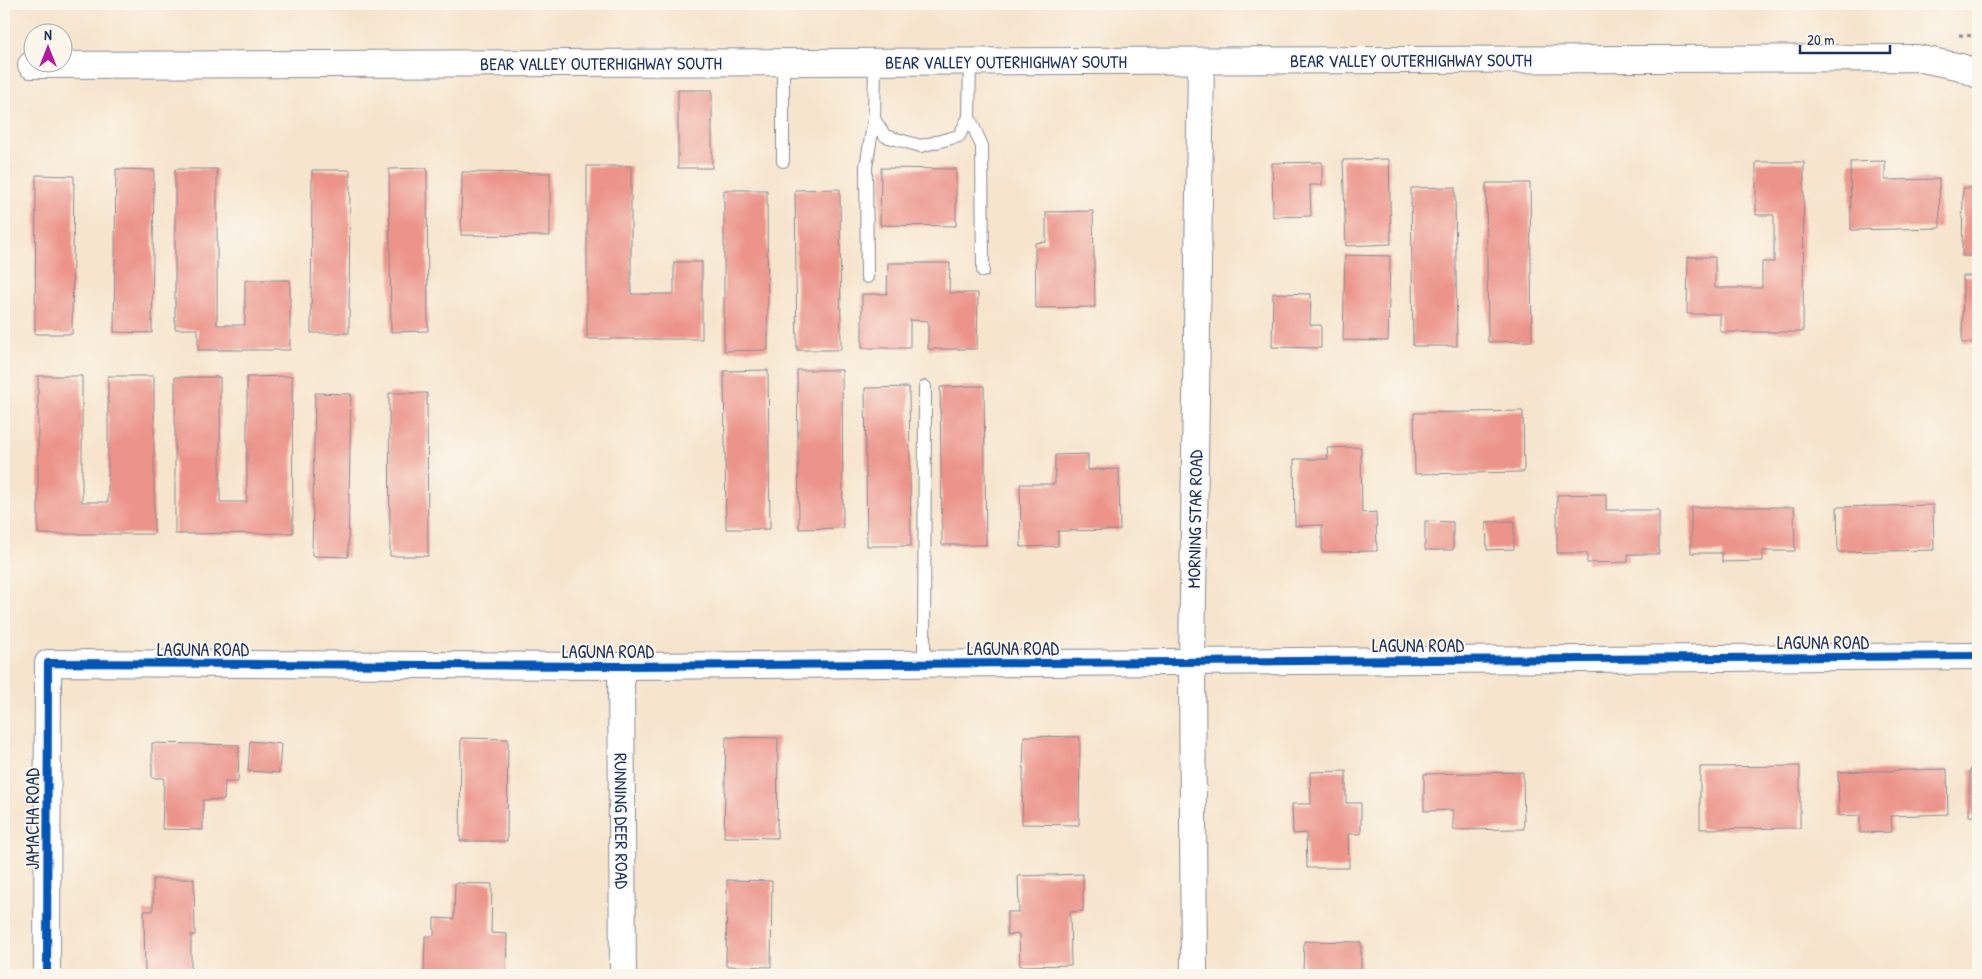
<svg xmlns="http://www.w3.org/2000/svg" width="1982" height="979" font-family="'Patrick Hand',sans-serif">
<style>
.building{fill:#ec948a}
.lines{fill:none;stroke-linecap:round;stroke-linejoin:round}
.service-casing{stroke:#888a95;stroke-width:14}
.minor-casing{stroke:#888a95;stroke-width:28}
.path{stroke:#888a95;stroke-width:3;stroke-dasharray:4 4;stroke-linecap:butt}
.service{stroke:#fff;stroke-width:12}
.minor{stroke:#fff;stroke-width:26}
.cycleway-casing{stroke:#fbf7ec;stroke-width:11}
.cycleway{stroke:#0057b8;stroke-width:8}
.labels{text-anchor:middle;dominant-baseline:central;stroke-width:4;stroke-linejoin:round;paint-order:stroke}
.street-label{font-size:18px;fill:#1b2f5e;stroke:#fbf7ec}
</style>
<rect width="100%" height="100%" fill="#fbf7ec"/>
<filter id="ink" filterUnits="userSpaceOnUse"><feTurbulence type="fractalNoise" baseFrequency=".02" numOctaves="2"/><feDisplacementMap in="SourceGraphic" scale="10" xChannelSelector="R" yChannelSelector="G"/><feConvolveMatrix kernelMatrix="1 2 1 2 8 2 1 2 1" color-interpolation-filters="sRGB"/></filter>
<filter id="wash" filterUnits="userSpaceOnUse"><feTurbulence type="fractalNoise" baseFrequency=".0096" numOctaves="4" result="noise"/><feDisplacementMap in="SourceGraphic" scale="20" xChannelSelector="R" yChannelSelector="G"/><feGaussianBlur stdDeviation="1.12" result="paint"/><feColorMatrix in="noise" values="0 0 0 0 0 0 0 0 0 0 0 0 0 0 0 0 0 1.4 0 .05"/><feComposite in="paint" operator="in"/></filter>
<g filter="url(#wash)">
<rect width="100%" height="100%" fill="#f6e4cc"/>
<g id="blocks">
<g class="building">
<rect x="678" y="90" width="34" height="78"/>
<polygon points="1389,159 1391,244 1346,246 1343,160"/>
<polygon points="1885,161 1885,180 1939,179 1940,228 1851,230 1850,162"/>
<polygon points="1322,162 1322,185 1310,185 1311,216 1273,217 1272,163"/>
<polygon points="1756,162 1804,162 1803,332 1720,332 1720,314 1687,314 1688,257 1715,257 1715,288 1762,288 1762,262 1774,262 1774,215 1756,215"/>
<polygon points="587,166 631,166 631,294 674,294 674,262 702,262 702,339 587,339"/>
<polygon points="427,168 428,331 391,332 389,169"/>
<polygon points="881,168 956,169 956,226 880,225"/>
<polygon points="116,169 154,170 152,333 114,332"/>
<polygon points="175,169 217,169 217,325 245,325 245,280 290,280 290,350 198,350 198,329 175,329"/>
<polygon points="312,170 350,170 349,333 311,333"/>
<polygon points="462,172 550,173 550,236 461,235"/>
<polygon points="36,175 74,176 72,334 35,334"/>
<polygon points="1486,183 1530,183 1532,341 1488,342"/>
<polygon points="1455,187 1457,346 1413,346 1411,188"/>
<polygon points="1963,188 1978,188 1978,256 1962,256"/>
<polygon points="840,189 841,350 797,350 795,190"/>
<polygon points="724,190 767,190 768,350 724,351"/>
<polygon points="1093,211 1095,307 1036,308 1035,243 1046,242 1046,212"/>
<polygon points="1345,255 1390,256 1388,341 1343,340"/>
<polygon points="888,263 950,263 949,293 978,293 977,349 928,349 928,321 910,320 910,348 862,348 862,294 887,294"/>
<polygon points="1963,276 1978,276 1978,343 1962,343"/>
<polygon points="1273,293 1311,294 1310,325 1321,325 1321,348 1272,347"/>
<polygon points="768,370 770,529 726,529 724,371"/>
<polygon points="797,370 842,370 843,528 799,529"/>
<polygon points="38,376 82,376 82,502 108,502 108,376 154,376 154,534 38,534"/>
<polygon points="292,376 293,533 175,534 175,377 220,377 220,502 247,502 247,377"/>
<polygon points="984,386 986,545 942,545 940,387"/>
<polygon points="909,387 911,546 867,546 865,388"/>
<polygon points="315,393 351,394 348,557 312,556"/>
<polygon points="389,393 427,393 428,556 390,556"/>
<polygon points="1523,411 1524,472 1415,474 1414,413"/>
<polygon points="1361,447 1362,513 1376,512 1377,551 1322,552 1322,525 1295,526 1294,459 1328,459 1327,448"/>
<polygon points="1088,454 1088,470 1119,469 1120,530 1058,531 1058,546 1021,547 1020,484 1055,484 1055,455"/>
<polygon points="1606,494 1606,510 1659,510 1659,554 1628,554 1628,562 1587,563 1587,553 1557,553 1557,495"/>
<polygon points="1933,505 1934,550 1838,552 1837,507"/>
<polygon points="1691,507 1794,507 1795,551 1763,551 1763,561 1722,562 1722,553 1691,553"/>
<polygon points="1977,510 1978,510 1978,544 1976,544"/>
<polygon points="1425,521 1453,522 1453,550 1425,550"/>
<polygon points="1514,521 1514,549 1487,550 1486,522"/>
<polygon points="1024,736 1080,737 1079,825 1022,824"/>
<polygon points="726,737 778,738 777,838 724,837"/>
<polygon points="461,738 508,739 507,841 460,841"/>
<polygon points="250,741 281,744 279,773 248,771"/>
<polygon points="152,743 239,745 238,782 225,782 224,800 203,800 203,830 162,829 164,778 152,778"/>
<polygon points="1800,766 1800,828 1700,829 1700,767"/>
<polygon points="1947,769 1948,814 1891,816 1892,832 1860,833 1860,815 1839,816 1838,772"/>
<polygon points="1970,769 1978,769 1978,816 1969,816"/>
<polygon points="1346,771 1346,803 1361,803 1361,834 1348,834 1349,868 1307,868 1306,833 1293,834 1292,804 1311,804 1310,772"/>
<polygon points="1523,772 1524,829 1453,830 1453,810 1424,811 1424,774"/>
<polygon points="1083,874 1083,911 1070,912 1071,965 1020,966 1019,934 1007,935 1007,912 1019,912 1018,876"/>
<polygon points="153,879 194,879 195,935 191,935 191,975 145,975 144,911 153,911"/>
<polygon points="727,880 772,881 771,967 726,966"/>
<polygon points="455,883 492,884 491,933 507,934 506,974 424,972 425,936 434,936 434,918 454,919"/>
<polygon points="1304,941 1361,942 1361,975 1303,975"/>
</g>
</g>
</g>
<g filter="url(#ink)">
<use href="#blocks" fill-opacity="0" stroke="#888a95" stroke-width="1"/>
<g class="lines">
<defs>
<g id="service">
<polyline points="875,62 874,119 885,136 921,146 959,136 969,117 970,62"/>
<polyline points="969,117 982,146 983,271"/>
<polyline points="783,161 783,63"/>
<polyline points="867,277 866,167 874,119"/>
<polyline points="924,664 925,387"/>
</g>
<g id="minor">
<path id="s1" d="M 31,65 L 1917,58 L 1961,67 L 1978,75"/>
<path id="s2" d="M 621,666 L 623,975"/>
<polyline points="47,975 48,663 621,666 1978,656"/>
<path id="s3" d="M 1194,975 L 1192,662 L 1201,62"/>
</g>
</defs>
<use href="#service" class="service-casing"/>
<use href="#minor" class="minor-casing"/>
<g class="path">
<polyline points="1959,35 1978,36"/>
<polyline points="4,43 12,43"/>
</g>
<use href="#service" class="service"/>
<use href="#minor" class="minor"/>
<defs>
<polyline id="cycleway" points="47,975 48,663 621,666 1978,656"/>
</defs>
<use href="#cycleway" class="cycleway-casing"/>
<use href="#cycleway" class="cycleway"/>
</g>
</g>
<g class="labels">
<g class="street-label">
<text stroke="none"><textPath href="#s1" startOffset="1380">BEAR VALLEY OUTERHIGHWAY SOUTH</textPath></text>
<text stroke="none"><textPath href="#s1" startOffset="975">BEAR VALLEY OUTERHIGHWAY SOUTH</textPath></text>
<text stroke="none"><textPath href="#s1" startOffset="570">BEAR VALLEY OUTERHIGHWAY SOUTH</textPath></text>
<text stroke="none"><textPath href="#s3" startOffset="456">MORNING STAR ROAD</textPath></text>
<text x="1823" y="642">LAGUNA ROAD</text>
<text x="1418" y="645">LAGUNA ROAD</text>
<text x="1013" y="648">LAGUNA ROAD</text>
<text x="203" y="649">LAGUNA ROAD</text>
<text x="608" y="651">LAGUNA ROAD</text>
<text transform="translate(32 819) rotate(-90)">JAMACHA ROAD</text>
<text stroke="none"><textPath href="#s2" startOffset="155">RUNNING DEER ROAD</textPath></text>
</g>
</g>
<rect width="1982" height="979" fill="none" stroke="#fbf7ec" stroke-width="20"/>
<g transform="translate(48 48)"><circle r="24" fill="#fbf7ec" stroke="#a1a7b3"/>
<path d="M0-4L9 19L0 12L-9 19Z" fill="#b5179e"/>
<text y="-8" font-size="14" font-weight="bold" text-anchor="middle" fill="#1b2f5e">N</text>
</g>
<path d="M1800 45v8h90v-8" fill="none" stroke="#1b2f5e" stroke-width="2.5"/>
<text x="1807" y="45" font-size="15" fill="#1b2f5e" stroke="#fbf7ec" stroke-width="4" paint-order="stroke">20 m</text>
</svg>
